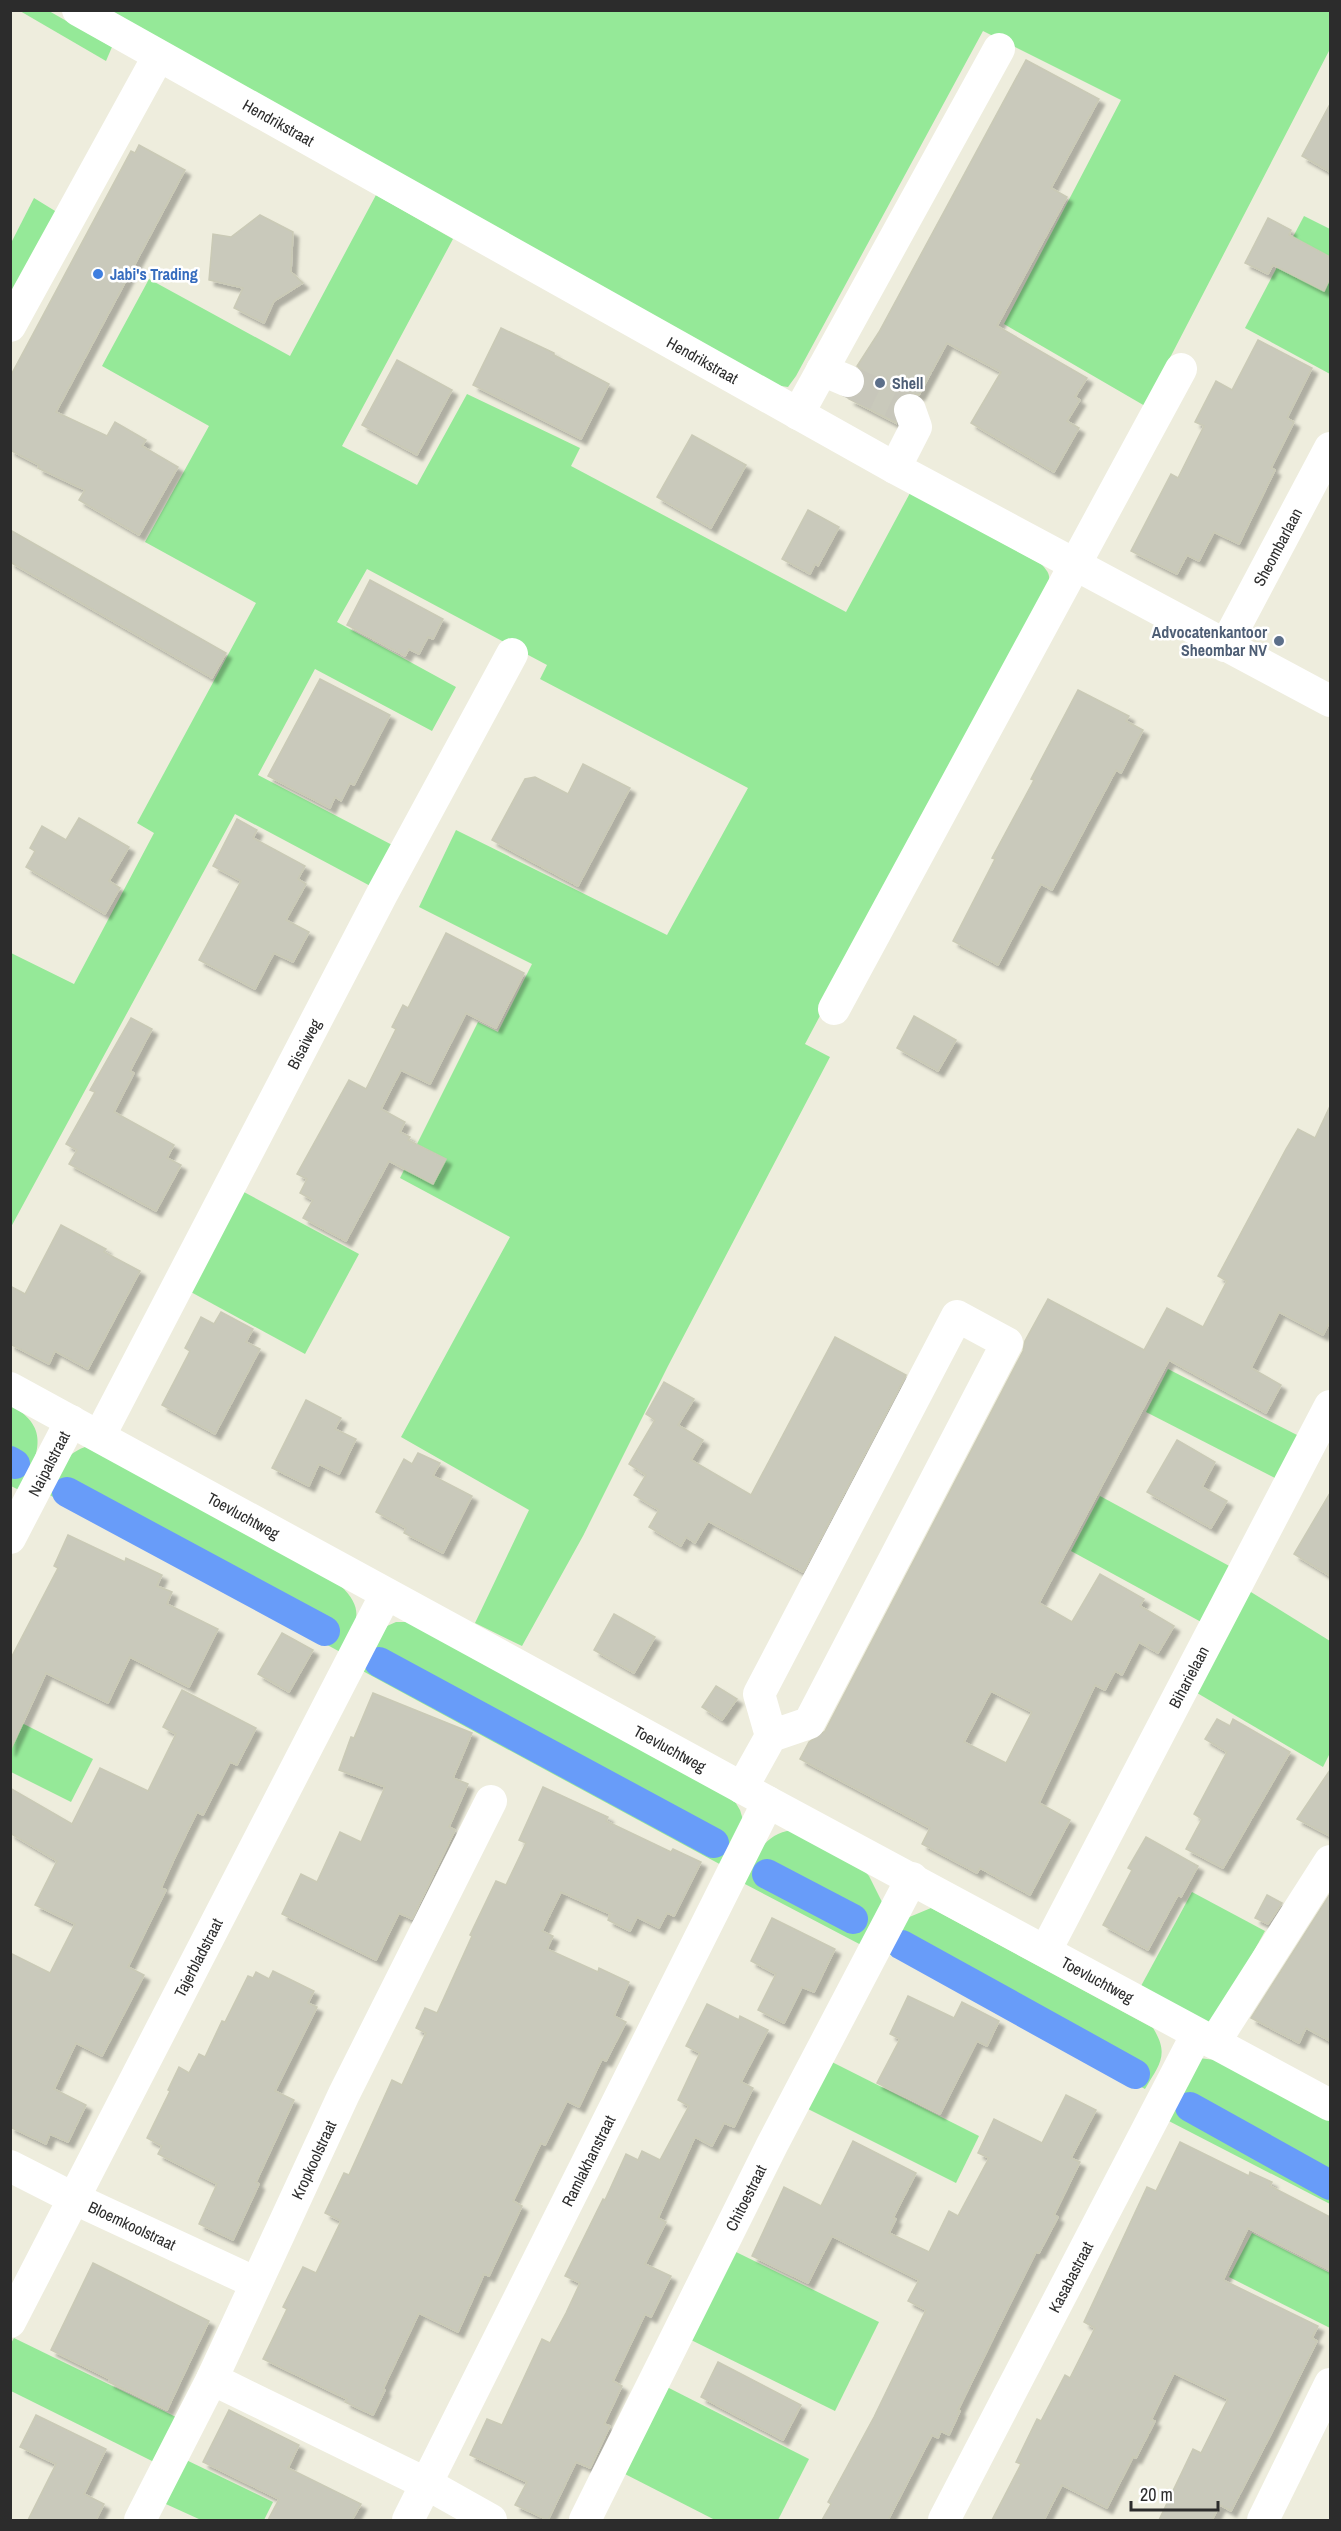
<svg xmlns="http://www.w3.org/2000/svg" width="1341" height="2531" font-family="'Archivo Narrow',sans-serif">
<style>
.green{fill:#95e998}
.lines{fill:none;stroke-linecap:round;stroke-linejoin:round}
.canal{stroke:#689cf9;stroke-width:30}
.building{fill:#c9c9bb;stroke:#cacab6;stroke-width:1.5;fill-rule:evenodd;filter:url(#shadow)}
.minor-tunnel{stroke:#c7c6ba;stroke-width:32;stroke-dasharray:32 16;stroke-linecap:butt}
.minor{stroke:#fff;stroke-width:32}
.shop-dot{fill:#3f7fe0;stroke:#fff;stroke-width:2}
.service-dot{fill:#5c6f8a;stroke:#fff;stroke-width:2}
.labels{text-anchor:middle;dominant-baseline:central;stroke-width:5;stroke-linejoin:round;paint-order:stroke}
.street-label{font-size:16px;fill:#2c2c2c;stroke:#fff}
.shop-label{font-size:16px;font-weight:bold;fill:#366cbe;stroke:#fff;text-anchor:start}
.service-label{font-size:16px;font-weight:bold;fill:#4e5e75;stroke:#fff;text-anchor:start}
</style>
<defs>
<filter id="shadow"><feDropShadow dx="5.5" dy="5.5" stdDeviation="1.5" flood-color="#0004"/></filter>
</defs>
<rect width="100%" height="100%" fill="#eeeddd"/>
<g class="green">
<polygon points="1330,10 1330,49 1145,406 1004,324 1121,100 983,31 796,376 788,387 774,385 108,11"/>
<polygon points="20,11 49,11 112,47 106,61"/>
<path d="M 376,195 L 453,239 L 342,446 L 417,485 L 467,394 L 580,448 L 571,466 L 846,612 L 910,493 L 1041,564 C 1051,574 1051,578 1046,591 L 805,1044 L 830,1057 L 668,1366 L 583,1536 L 522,1646 L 475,1623 L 529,1510 L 401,1437 L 510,1237 L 400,1178 L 478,1022 L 498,1032 L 532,964 L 419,907 L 456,830 L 667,935 L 748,788 L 540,679 L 547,665 L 367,569 L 337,622 L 456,687 L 432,731 L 315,669 L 258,775 L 398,848 L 376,889 L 235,814 L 11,1227 L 11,953 L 74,984 L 154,833 L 137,823 L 256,603 L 145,542 L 209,426 L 102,366 L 149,279 L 290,356 Z"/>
<polygon points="34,198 60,214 11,306 11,243"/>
<polygon points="1304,216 1330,229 1330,374 1245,328"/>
<polygon points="231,1185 359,1254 305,1354 178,1285"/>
<polygon points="1168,1369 1299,1436 1277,1479 1146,1412"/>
<path d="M 10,1405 C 53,1428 37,1456 21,1491 L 11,1486 Z"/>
<path d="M 85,1447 L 98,1448 L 340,1585 C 367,1611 355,1622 344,1654 L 44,1492 C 55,1473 63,1455 85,1447 Z"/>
<polygon points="1100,1496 1233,1568 1203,1623 1071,1551"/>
<polygon points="1246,1589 1330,1641 1330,1753 1323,1767 1192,1690"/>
<polygon points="396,1622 409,1622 734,1800 740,1810 743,1820 725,1867 359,1669 387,1626"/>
<polygon points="10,1717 93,1759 71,1802 11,1772"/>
<path d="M 792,1830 L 860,1866 L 869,1876 L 883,1904 L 865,1947 L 743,1883 C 755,1859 762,1834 792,1830 Z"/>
<polygon points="1192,1892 1265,1931 1213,2025 1141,1986"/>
<path d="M 931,1908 L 1153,2028 C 1170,2055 1159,2065 1145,2089 L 885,1952 L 907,1918 Z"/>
<polygon points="1199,2058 1215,2060 1330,2119 1330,2204 1163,2118"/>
<polygon points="828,2060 979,2136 956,2183 804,2107"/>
<polygon points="1252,2233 1330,2273 1330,2328 1229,2277"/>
<polygon points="730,2249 879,2322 835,2411 687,2338"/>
<polygon points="14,2338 178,2418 156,2463 11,2391 10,2345"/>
<polygon points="665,2386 809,2459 778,2520 715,2520 621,2472"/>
<polygon points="178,2456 273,2502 264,2520 201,2520 157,2500"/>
</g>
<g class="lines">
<g class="canal">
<polyline points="10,1461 15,1464"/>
<polyline points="67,1492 325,1631"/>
<polyline points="379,1662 714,1843"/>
<polyline points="767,1874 853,1919"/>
<polyline points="902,1945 1135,2074"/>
<polyline points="1190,2107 1330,2185"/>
</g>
</g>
<g class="building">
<polygon points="1026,60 1099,99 1051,188 1067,197 997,326 1087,378 1075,397 1080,400 1067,421 1079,428 1054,472 971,423 1001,372 947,343 919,395 905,393 896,399 892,407 896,423 849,399 858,396 864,389 866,378 863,371 857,366 879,332"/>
<polygon points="1330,104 1330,172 1302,156"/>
<polygon points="139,145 185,170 56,412 107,436 115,422 146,440 142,446 178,467 139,535 79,500 85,490 38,468 39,465 10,450 10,377 131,151 135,153"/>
<polygon points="260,215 293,232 291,272 303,283 274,301 264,323 234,308 243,288 209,280 213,234 231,237"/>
<polygon points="1268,218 1291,230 1289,235 1330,257 1330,278 1324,291 1273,265 1268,274 1245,263"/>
<polygon points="501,328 554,353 554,355 609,384 581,439 473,385"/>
<polygon points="1258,340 1312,368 1287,418 1294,422 1271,468 1275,470 1239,544 1214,532 1199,561 1187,555 1177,574 1131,551 1171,474 1178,478 1204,426 1195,422 1216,381 1232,390"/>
<polygon points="397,360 452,390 417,455 362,425"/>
<polygon points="692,435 746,465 711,528 657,497"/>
<polygon points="808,510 839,527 818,566 815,564 810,574 782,559"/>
<polygon points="10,530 226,653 212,678 10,562"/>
<polygon points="370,580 443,619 433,639 428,637 419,654 409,649 405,656 347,625"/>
<polygon points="320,679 390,715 354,785 350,783 341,801 335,797 330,808 268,776"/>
<polygon points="1078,690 1129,716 1126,721 1143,730 1121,773 1116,770 1052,890 1041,884 998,965 953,941 995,859 992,858 1034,780 1031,779"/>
<polygon points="583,764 630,788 578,886 492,840 525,779 535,777 568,794"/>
<polygon points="79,818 129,847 109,881 120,888 105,914 26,867 35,851 30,848 42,826 66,840"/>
<polygon points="237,819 257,830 253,838 305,866 298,879 306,884 286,920 309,932 293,962 274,953 255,989 199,960 241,881 213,866"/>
<polygon points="446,933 524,973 496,1028 466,1013 430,1084 401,1070 381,1109 405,1122 400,1132 410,1137 408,1140 446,1159 433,1184 389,1161 346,1241 303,1218 313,1200 300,1193 307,1179 297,1174 349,1080 366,1089 396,1029 392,1027 403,1005 408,1008"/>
<polygon points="914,1016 956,1040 938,1071 897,1048"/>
<polygon points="131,1018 152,1029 130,1071 134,1073 114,1112 174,1145 167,1158 181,1165 156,1211 69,1164 77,1150 66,1144 95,1092 90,1090"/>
<path d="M 1330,1106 L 1330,1321 L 1323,1335 L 1279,1312 L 1251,1368 L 1281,1385 L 1266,1413 L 1169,1360 L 1039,1603 L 1072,1622 L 1100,1574 L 1144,1599 L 1140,1606 L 1174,1626 L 1158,1653 L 1139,1642 L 1122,1675 L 1115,1671 L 1105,1690 L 1095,1685 L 1039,1803 L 1070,1820 L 1030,1895 L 980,1868 L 977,1873 L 922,1844 L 930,1828 L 800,1759 L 809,1742 L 825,1731 L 1023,1351 L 1025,1341 L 1048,1299 L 1144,1350 L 1167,1308 L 1203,1327 L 1227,1281 L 1218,1276 L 1286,1149 L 1298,1129 L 1315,1138 ZM 991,1691 L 1032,1712 L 1006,1763 L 964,1742 Z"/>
<polygon points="61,1225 106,1249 104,1252 140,1271 88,1369 55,1351 49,1364 10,1344 10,1286 25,1294"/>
<polygon points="221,1312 253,1329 246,1342 260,1349 215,1434 162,1405 190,1351 185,1348 201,1317 214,1324"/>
<polygon points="835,1337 906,1375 803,1572 708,1521 695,1543 686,1537 681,1546 649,1527 659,1510 634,1495 646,1475 629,1464 655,1420 646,1414 664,1382 694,1399 678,1425 703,1440 691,1460 751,1495"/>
<polygon points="306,1400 341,1418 335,1429 356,1439 339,1474 319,1464 309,1486 272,1468"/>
<polygon points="1177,1440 1215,1462 1202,1487 1227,1501 1211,1528 1147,1492"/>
<polygon points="418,1453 440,1463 433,1476 472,1496 443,1553 404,1533 406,1528 376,1512 404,1459 412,1464"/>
<polygon points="1330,1493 1330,1576 1294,1554"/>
<polygon points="68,1535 125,1562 126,1558 162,1575 157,1586 172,1592 167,1604 218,1629 189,1687 130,1657 108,1703 46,1673 10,1751 10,1660 58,1568 54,1566"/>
<polygon points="614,1614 655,1637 634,1673 594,1650"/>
<polygon points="282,1633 313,1650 289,1692 258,1674"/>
<polygon points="716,1686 737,1699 722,1720 702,1707"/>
<polygon points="182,1690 256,1728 237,1765 230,1762 203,1815 197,1812 176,1855 161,1888 166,1890 128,1967 144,1975 102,2056 76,2043 54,2089 86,2105 68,2142 50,2134 46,2144 10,2127 10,1953 50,1973 75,1924 35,1905 57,1861 10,1833 10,1788 72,1824 100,1768 148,1791 176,1734 163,1727"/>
<polygon points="373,1693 472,1733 453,1778 468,1784 449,1827 455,1830 412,1919 399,1913 376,1960 282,1914 301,1874 317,1882 340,1832 361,1842 385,1787 339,1770 351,1737 354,1738"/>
<polygon points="1217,1719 1230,1726 1233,1719 1290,1752 1223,1868 1186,1849 1202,1819 1194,1814 1227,1752 1205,1739"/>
<polygon points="1330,1770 1330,1836 1297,1819"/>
<polygon points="543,1787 608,1817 606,1821 671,1852 673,1849 701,1862 674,1916 667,1913 659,1928 637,1917 630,1931 608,1920 610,1914 561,1892 542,1931 553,1936 547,1949 598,1972 599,1968 629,1982 614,2016 626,2022 606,2061 602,2059 579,2107 567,2101 545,2145 541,2143 513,2201 522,2206 489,2276 484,2274 458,2332 419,2313 383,2389 385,2390 373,2415 345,2402 347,2399 263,2359 287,2309 283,2307 303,2267 316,2273 341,2221 325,2213 344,2173 349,2175 392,2080 402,2085 426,2033 416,2028 425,2008 437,2013 472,1936 470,1935 496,1881 506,1885 526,1843 519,1840"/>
<polygon points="1146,1837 1198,1866 1181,1897 1178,1895 1148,1950 1103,1925 1132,1870 1128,1868"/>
<polygon points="1330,1894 1330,2041 1306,2028 1299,2043 1251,2018"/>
<polygon points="1267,1895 1282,1903 1268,1924 1255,1918"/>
<polygon points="772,1918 835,1949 814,1992 802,1987 784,2023 758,2010 776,1974 751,1961"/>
<polygon points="273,1971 314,1991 308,2003 317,2007 275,2091 294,2100 256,2182 259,2184 233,2240 199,2224 217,2184 158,2154 162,2146 147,2138 170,2091 168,2090 179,2067 189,2073 199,2054 205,2057 222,2021 225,2022 248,1976 253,1978 256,1972 269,1979"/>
<polygon points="908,1996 954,2018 962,2002 999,2021 987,2046 977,2041 940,2114 877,2083 900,2039 890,2034"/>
<polygon points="707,2004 739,2020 740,2016 768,2030 741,2082 753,2088 734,2127 724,2123 712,2146 695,2137 658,2218 666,2222 645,2264 671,2276 651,2317 645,2314 613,2381 622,2386 604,2424 610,2426 590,2468 576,2462 548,2520 515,2505 527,2482 470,2455 487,2419 502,2425 542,2339 550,2343 566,2313 580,2283 565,2276 603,2199 605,2200 626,2154 638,2160 642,2151 660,2160 689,2106 678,2100 700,2053 686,2046"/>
<polygon points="1066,2095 1096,2110 1071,2158 1080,2162 1054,2215 1058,2217 1039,2253 1036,2252 1008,2308 958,2410 960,2411 949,2435 941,2431 938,2438 932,2435 888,2520 822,2520 831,2504 828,2502 874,2417 926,2310 908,2301 919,2280 832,2236 808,2283 752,2256 784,2187 821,2206 853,2141 916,2173 893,2218 896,2219 889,2233 929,2252 949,2211 958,2216 989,2158 978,2153 994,2119 1042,2143"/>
<polygon points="1180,2142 1249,2176 1250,2172 1272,2182 1270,2186 1330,2217 1330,2270 1248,2228 1223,2280 1318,2326 1312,2338 1317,2341 1271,2434 1231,2511 1220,2505 1212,2520 1159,2520 1193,2449 1201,2453 1228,2399 1174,2373 1151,2420 1155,2421 1136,2458 1133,2457 1107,2508 1062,2485 1044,2520 992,2520 1021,2464 1016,2462 1037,2419 1041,2421 1065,2375 1070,2378 1095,2328 1084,2322 1147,2187 1156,2191"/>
<polygon points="93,2263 209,2321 167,2410 109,2382 110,2379 51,2350"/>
<polygon points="718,2362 801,2405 783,2440 701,2397"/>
<polygon points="229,2410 299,2445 288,2468 361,2504 352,2520 268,2520 279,2499 203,2462"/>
<polygon points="36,2415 106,2449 84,2494 104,2504 96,2520 28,2520 56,2464 20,2447"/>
</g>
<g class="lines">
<polyline class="minor-tunnel" points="848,381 910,410"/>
<g class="minor">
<path id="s1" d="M 78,10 L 895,468 L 1330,701"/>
<polyline points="10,326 158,57"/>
<polyline points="822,370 848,381"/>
<polyline points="798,414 999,49"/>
<polyline points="895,468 916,427 910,410"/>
<path id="s2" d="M 1225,646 L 1330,448"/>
<polyline points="834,1009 1181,369"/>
<path id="s3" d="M 10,1388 L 768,1802 L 1330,2105"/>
<path id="s4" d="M 100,1435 L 382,894 L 512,654"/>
<path id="s5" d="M 10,1538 L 71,1421"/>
<polyline points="742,1788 771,1736 759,1694 957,1316 1007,1343 809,1723 771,1736"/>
<path id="s6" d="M 1046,1950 L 1330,1406"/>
<polyline points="1214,2043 1330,1861"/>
<path id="s7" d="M 10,2166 L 73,2198 L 256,2283"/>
<path id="s8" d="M 10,2322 L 386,1594"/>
<polyline points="212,2379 427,2484 491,2520"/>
<path id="s9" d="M 140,2520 L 212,2379 L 344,2094 L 491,1801"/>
<path id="s10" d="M 408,2520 L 768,1802"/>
<path id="s11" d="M 585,2520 L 772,2145 L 912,1878"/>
<path id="s12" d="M 944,2520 L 1197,2034"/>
<polyline points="1263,2520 1330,2384"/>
</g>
</g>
<circle class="shop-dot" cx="98" cy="274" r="6"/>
<g class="service-dot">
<circle cx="880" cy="383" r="6"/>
<circle cx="1279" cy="641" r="6"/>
</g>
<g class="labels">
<g class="street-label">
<text stroke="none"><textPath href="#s1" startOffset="230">Hendrikstraat</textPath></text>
<text stroke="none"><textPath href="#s1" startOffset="716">Hendrikstraat</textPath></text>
<text stroke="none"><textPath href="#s2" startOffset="112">Sheombarlaan</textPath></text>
<text stroke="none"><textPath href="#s4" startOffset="441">Bisaiweg</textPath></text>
<text stroke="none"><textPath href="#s5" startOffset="84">Naipalstraat</textPath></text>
<text stroke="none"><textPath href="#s3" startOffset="266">Toevluchtweg</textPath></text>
<text stroke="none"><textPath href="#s6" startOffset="308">Biharielaan</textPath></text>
<text stroke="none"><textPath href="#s3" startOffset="752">Toevluchtweg</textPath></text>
<text stroke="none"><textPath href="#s8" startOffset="410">Tajerbladstraat</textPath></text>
<text stroke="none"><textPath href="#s3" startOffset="1238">Toevluchtweg</textPath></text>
<text stroke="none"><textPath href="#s9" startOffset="400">Kropkoolstraat</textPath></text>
<text stroke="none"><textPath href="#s10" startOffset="402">Ramlakhanstraat</textPath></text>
<text stroke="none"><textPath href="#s11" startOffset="360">Chitoestraat</textPath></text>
<text stroke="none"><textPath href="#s7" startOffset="136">Bloemkoolstraat</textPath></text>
<text stroke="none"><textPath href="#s12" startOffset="274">Kasabastraat</textPath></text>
</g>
<g class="shop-label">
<text x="110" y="274">Jabi's Trading</text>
</g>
<g class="service-label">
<text x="892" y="383">Shell</text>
<text x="1267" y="632" text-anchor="end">Advocatenkantoor<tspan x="1267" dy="18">Sheombar NV</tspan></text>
</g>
</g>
<rect width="1341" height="2531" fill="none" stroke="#2c2c2c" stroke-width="24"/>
<path d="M1131 2501v9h87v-9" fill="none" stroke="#2c2c2c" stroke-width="3"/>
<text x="1140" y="2501" font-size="18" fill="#2c2c2c" stroke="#ffffff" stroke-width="4.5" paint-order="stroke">20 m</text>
</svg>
